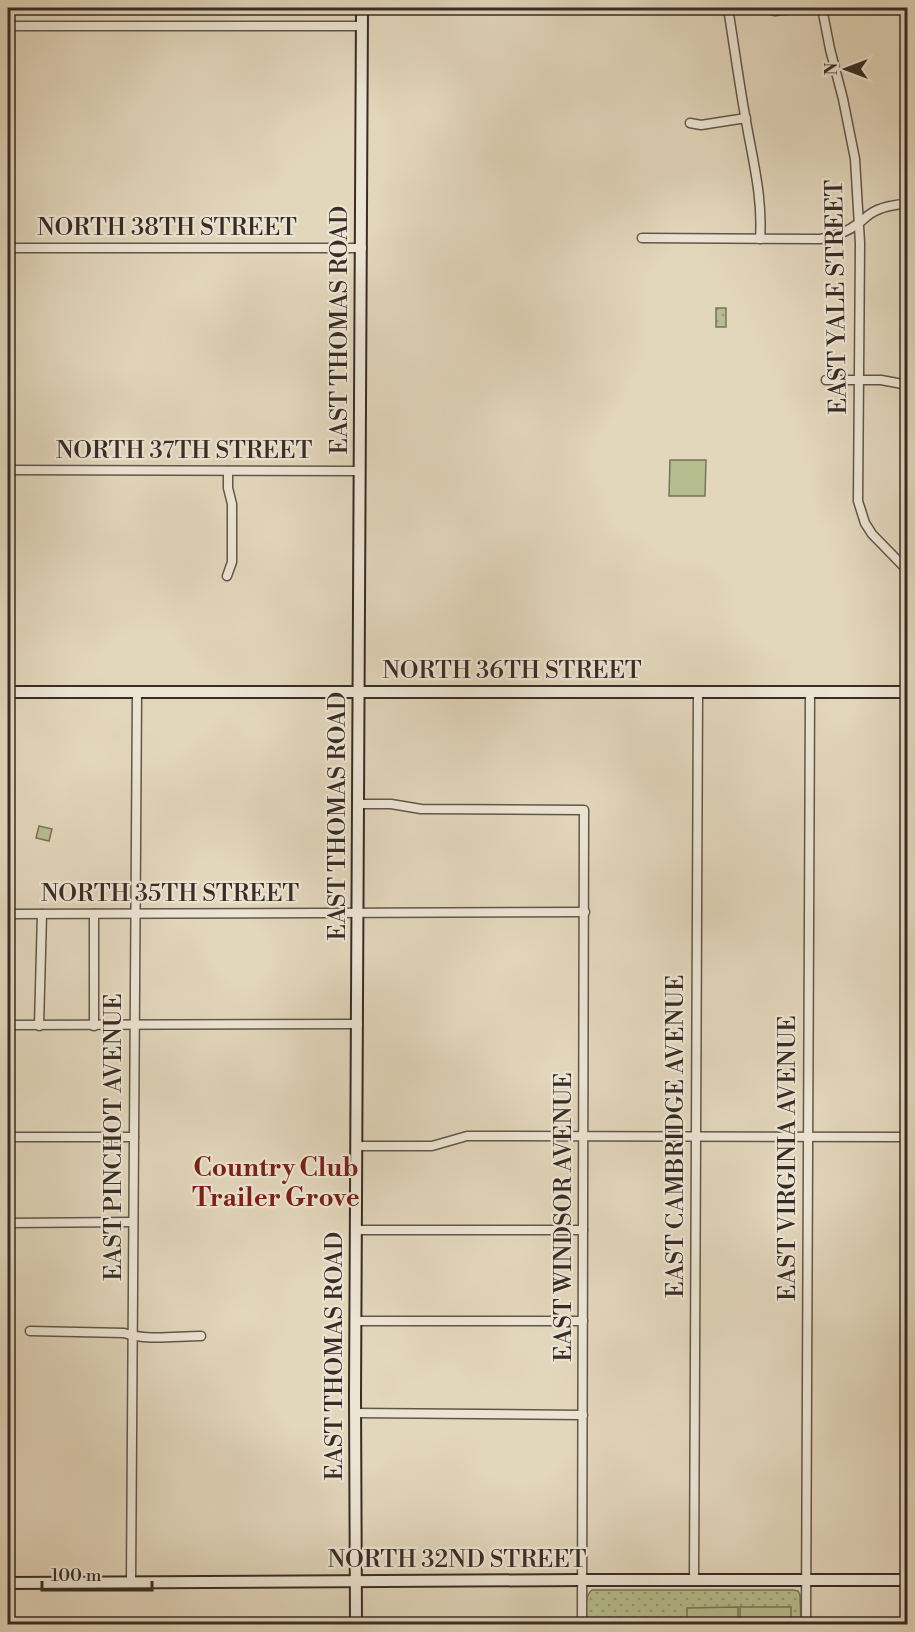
<svg xmlns="http://www.w3.org/2000/svg" width="915" height="1632" font-family="'Libre Bodoni',serif">
<style>
.grass{fill:url(#grass-dots);stroke:#77745a;stroke-width:1.5}
.pitch{fill:#b6bd8e;stroke:#77745a;stroke-width:1.5}
.lines{fill:none;stroke-linecap:round;stroke-linejoin:round}
.minor-casing{stroke:#62564b;stroke-width:11}
.secondary-casing{stroke:#382c26;stroke-width:14}
.minor{stroke:#ece4d3;stroke-width:8}
.secondary{stroke:#ece4d3;stroke-width:10}
.labels{text-anchor:middle;dominant-baseline:central;stroke-width:4.5;stroke-linejoin:round;paint-order:stroke}
.street-label{font-size:24px;fill:#382c26;stroke:#ece4d3}
.neighbourhood-label{font-size:26px;font-weight:bold;fill:#7a1f14;stroke:#ece4d3}
</style>
<defs>
<pattern id="grass-dots" width="8" height="8" patternUnits="userSpaceOnUse" patternTransform="scale(1.5)"><rect width="8" height="8" fill="#b6bd8e"/><path d="M2 2h.1M6 6h.1" fill="none" stroke="#959a74" stroke-width="1.8" stroke-linecap="round"/></pattern>
</defs>
<rect width="100%" height="100%" fill="#e2d6bb"/>
<filter id="stains"><feTurbulence type="fractalNoise" baseFrequency=".00333" numOctaves="4"/><feColorMatrix values="0 0 0 0 .2 0 0 0 0 .09 0 0 0 0 .02 0 0 0 .5 -.17"/></filter>
<radialGradient id="worn" r=".72"><stop offset=".6" stop-color="#630" stop-opacity="0"/><stop offset="1" stop-color="#630" stop-opacity=".3"/></radialGradient>
<g class="grass">
<rect x="716" y="308" width="10" height="19"/>
<path d="M 592,1590 L 793,1590 L 798,1591 L 800,1595 L 801,1624 L 587,1624 C 587,1614 583,1597 592,1590 Z"/>
</g>
<g class="pitch">
<polygon points="670,460 706,460 705,496 669,496"/>
<polygon points="39,826 52,829 49,841 36,838"/>
<polygon points="738,1607 738,1624 687,1624 687,1608"/>
<rect x="740" y="1607" width="51" height="17"/>
</g>
<g class="lines">
<defs>
<g id="minor">
<path d="M 728,8 C 734,45 739,83 746,121 C 753,161 763,199 760,239"/>
<polyline points="764,8 775,11 799,8"/>
<polyline points="822,8 830,49 843,99 855,159 860,243 858,501 865,523 872,534 908,571"/>
<polyline points="8,26 362,26"/>
<polyline points="690,123 701,125 746,118"/>
<path d="M 642,238 L 820,239 C 835,237 847,232 859,223 C 863,220 867,216 870,214 C 880,207 896,204 908,204"/>
<polyline points="8,248 362,248"/>
<polyline points="826,380 881,380 908,385"/>
<polyline points="8,470 360,471"/>
<polyline points="227,576 232,562 232,504 228,488 228,471"/>
<polyline points="359,804 391,804 421,809 584,810 582,1624"/>
<polyline points="8,914 585,912"/>
<polyline points="8,1025 358,1024"/>
<polyline points="39,1026 42,914"/>
<polyline points="94,1026 94,914"/>
<polyline points="8,1137 134,1137"/>
<polyline points="357,1146 432,1146 467,1136 908,1137"/>
<polyline points="8,1223 133,1222"/>
<polyline points="357,1230 583,1230"/>
<polyline points="357,1321 583,1321"/>
<path d="M 30,1331 L 124,1333 C 147,1341 176,1336 201,1336"/>
<polyline points="355,1413 583,1415"/>
<polyline points="694,1581 698,692"/>
<polyline points="131,1583 137,692"/>
<polyline points="806,1624 810,692"/>
</g>
<g id="secondary">
<polyline points="8,692 908,692"/>
<polyline points="8,1583 581,1580 908,1580"/>
<polyline points="356,1624 355,1397 362,8"/>
</g>
</defs>
<use href="#minor" class="minor-casing"/>
<use href="#secondary" class="secondary-casing"/>
<use href="#minor" class="minor"/>
<use href="#secondary" class="secondary"/>
</g>
<g class="labels">
<g class="street-label">
<text x="167" y="228">NORTH 38TH STREET</text>
<text transform="translate(837 297) rotate(-91)">EAST YALE STREET</text>
<text transform="translate(340 330) rotate(-90)">EAST THOMAS ROAD</text>
<text x="184" y="451">NORTH 37TH STREET</text>
<text x="512" y="671">NORTH 36TH STREET</text>
<text transform="translate(338 816) rotate(-90)">EAST THOMAS ROAD</text>
<text x="170" y="894">NORTH 35TH STREET</text>
<text transform="translate(676 1136) rotate(-90)">EAST CAMBRIDGE AVENUE</text>
<text transform="translate(114 1137) rotate(-90)">EAST PINCHOT AVENUE</text>
<text transform="translate(788 1158) rotate(-90)">EAST VIRGINIA AVENUE</text>
<text transform="translate(564 1217) rotate(-90)">EAST WINDSOR AVENUE</text>
<text transform="translate(335 1356) rotate(-90)">EAST THOMAS ROAD</text>
<text x="457" y="1560">NORTH 32ND STREET</text>
</g>
<g class="neighbourhood-label">
<text x="276" y="1168">Country Club<tspan x="276" dy="30">Trailer Grove</tspan></text>
</g>
</g>
<rect width="915" height="1632" fill="none" stroke="#e2d6bb" stroke-width="30"/>
<rect x="9" y="9" width="897" height="1614" fill="none" stroke="#382c26" stroke-width="3"/>
<rect x="15" y="15" width="885" height="1602" fill="none" stroke="#382c26" stroke-width="1.5"/>
<g transform="translate(846 69) rotate(270)" stroke="#ece4d3" stroke-width="4.5" paint-order="stroke">
<path d="M0-4.5L10 22L0 15L-10 22Z" fill="#382c26"/>
<text y="-9" font-size="16" font-weight="bold" text-anchor="middle" fill="#382c26">N</text>
</g>
<path d="M42 1581v9h110v-9" fill="none" stroke="#382c26" stroke-width="3"/>
<text x="51" y="1581" font-size="18" fill="#382c26" stroke="#ece4d3" stroke-width="4.5" paint-order="stroke">100 m</text>
<rect width="100%" height="100%" filter="url(#stains)"/>
<rect width="100%" height="100%" fill="url(#worn)"/>
</svg>
